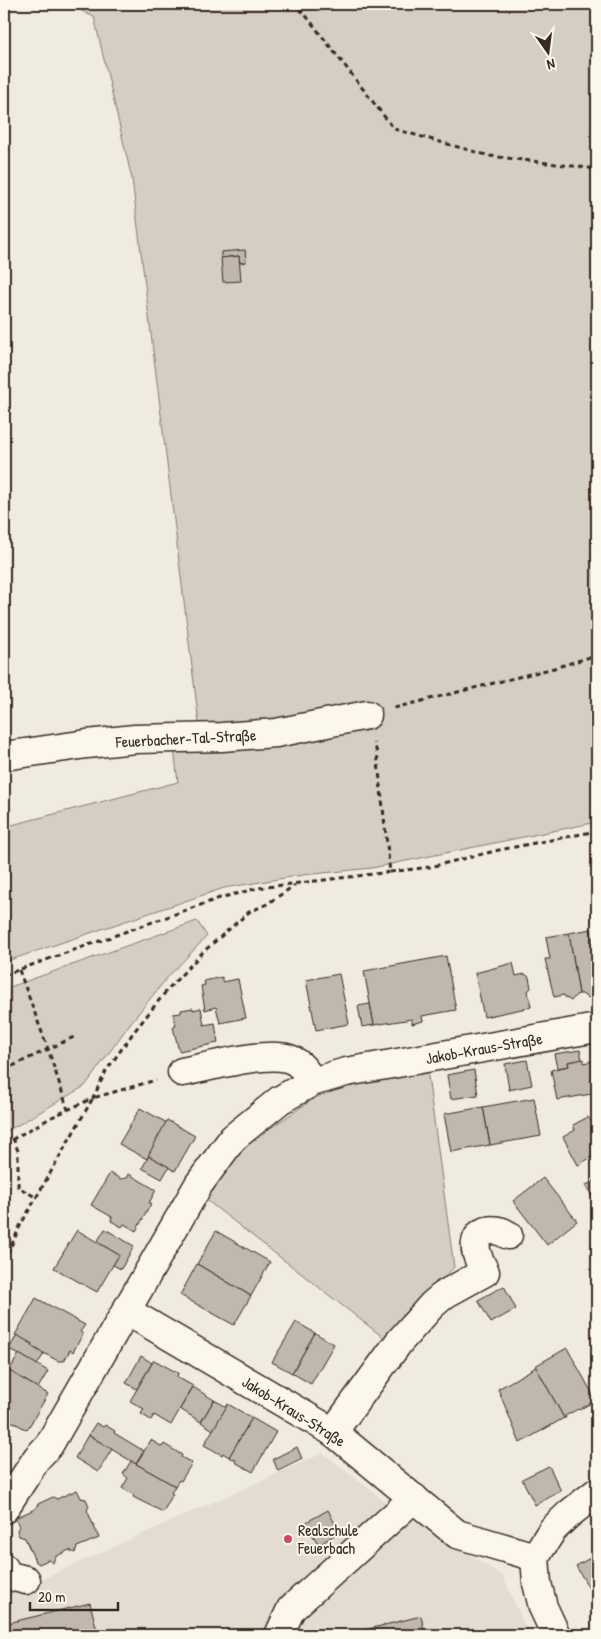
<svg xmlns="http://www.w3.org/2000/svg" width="601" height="1639" font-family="'Patrick Hand',sans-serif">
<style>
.built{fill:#e2dcd1}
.green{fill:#d5cec3;stroke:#887c70}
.building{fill:#c0b8ad;stroke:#3b2a1e}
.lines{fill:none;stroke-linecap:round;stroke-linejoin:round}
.minor-casing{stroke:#3b2a1e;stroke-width:31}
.path{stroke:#3b2a1e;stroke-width:3;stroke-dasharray:5 4;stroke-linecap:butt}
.minor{stroke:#fbf7ec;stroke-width:28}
.poi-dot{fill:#d1495b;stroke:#fbf7ec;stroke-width:2}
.labels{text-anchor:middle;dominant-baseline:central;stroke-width:4;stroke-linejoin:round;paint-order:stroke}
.street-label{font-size:16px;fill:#3b2a1e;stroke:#fbf7ec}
.poi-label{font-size:16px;fill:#3b2a1e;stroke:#fbf7ec;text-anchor:start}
</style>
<rect width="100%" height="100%" fill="#f0ebe0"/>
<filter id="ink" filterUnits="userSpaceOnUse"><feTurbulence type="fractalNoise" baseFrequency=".02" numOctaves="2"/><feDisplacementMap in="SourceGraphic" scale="10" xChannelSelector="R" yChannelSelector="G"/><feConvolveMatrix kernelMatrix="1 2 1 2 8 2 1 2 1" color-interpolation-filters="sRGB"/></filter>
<g filter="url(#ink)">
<polygon class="built" points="323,1453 387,1503 503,1576 529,1635 4,1635 4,1596"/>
<g class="green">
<polygon points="67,4 597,4 597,822 372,868 303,875 224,888 4,962 4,827 178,782 174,749 202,748 132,179 94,17"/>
<polygon points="197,921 207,936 167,978 129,1025 85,1086 4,1133 4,989"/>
<polygon points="427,1069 454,1267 388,1341 205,1199 247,1144 328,1089"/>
</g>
<g class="building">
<polygon points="245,250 246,262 240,263 239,256 221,258 221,252"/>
<polygon points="239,256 241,281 223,282 221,258"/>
<polygon points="591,929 594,951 597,951 597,989 594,989 594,992 588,998 582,994 579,994 569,933"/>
<polygon points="569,933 579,994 576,995 571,1001 565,997 564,995 554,997 545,959 550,959 546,937"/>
<polygon points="446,956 456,1010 422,1016 423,1021 412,1024 412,1019 374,1025 364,971"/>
<polygon points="513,963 516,976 525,974 529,977 531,988 528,991 531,1007 484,1017 475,973"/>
<polygon points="339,974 349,1024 316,1030 306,980"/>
<polygon points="222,977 222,982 238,979 246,1018 220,1023 216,1007 205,1010 201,986 205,985 204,981"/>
<polygon points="370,1004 374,1025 362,1027 358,1006"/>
<polygon points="193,1008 193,1010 201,1008 204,1025 215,1023 218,1043 179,1051 173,1027 176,1026 173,1014 181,1013 181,1010"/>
<polygon points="580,1050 582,1060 568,1062 569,1066 557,1068 554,1054"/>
<polygon points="584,1059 584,1063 596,1060 597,1093 557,1100 551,1070 569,1066 568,1062"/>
<polygon points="527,1060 532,1085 509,1090 505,1064"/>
<polygon points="474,1070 478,1095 451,1099 447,1075"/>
<polygon points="534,1098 541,1136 490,1145 483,1107"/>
<polygon points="483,1107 490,1145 451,1152 444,1114"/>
<polygon points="140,1108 167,1123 147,1159 119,1144"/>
<polygon points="588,1117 591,1121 597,1117 597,1154 578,1165 563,1137 575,1130 573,1125"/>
<polygon points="167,1120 195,1136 175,1171 148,1156"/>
<polygon points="149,1156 169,1167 162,1179 142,1168"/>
<polygon points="110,1173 121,1179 127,1178 129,1174 156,1190 149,1203 151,1204 136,1231 124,1224 122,1227 111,1221 112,1217 91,1205"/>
<polygon points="543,1178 577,1221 547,1245 513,1201"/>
<polygon points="597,1180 597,1206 586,1185"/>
<polygon points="105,1229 134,1246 121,1269 113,1265 119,1255 97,1242"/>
<polygon points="77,1230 119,1255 97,1292 54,1268"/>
<polygon points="216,1231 270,1262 251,1296 197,1264"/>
<polygon points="197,1264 251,1296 234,1325 180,1295"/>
<polygon points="504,1286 516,1309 491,1323 478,1300"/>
<polygon points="36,1298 85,1325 80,1332 83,1334 73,1352 70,1350 64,1361 58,1361 31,1346 32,1344 15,1335"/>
<polygon points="296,1322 315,1333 292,1373 272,1362"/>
<polygon points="315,1333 334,1344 311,1384 292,1373"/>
<polygon points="17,1335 32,1344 31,1346 44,1354 37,1365 9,1349"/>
<polygon points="567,1348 596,1400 579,1410 578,1409 565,1416 566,1418 564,1418 535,1366"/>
<polygon points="19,1354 48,1371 38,1388 9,1371"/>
<polygon points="141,1356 152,1363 137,1389 126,1383"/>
<polygon points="154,1360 178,1373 177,1377 193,1386 171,1425 154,1415 151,1420 141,1414 144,1409 130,1401"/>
<polygon points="536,1367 564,1418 520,1443 498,1389"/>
<polygon points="6,1369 48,1394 27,1430 4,1417 4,1372"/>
<polygon points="193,1387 214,1400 201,1422 180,1409"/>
<polygon points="214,1400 227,1407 213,1430 201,1422"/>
<polygon points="228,1404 252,1418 229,1457 223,1453 222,1455 204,1445"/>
<polygon points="252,1418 276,1432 253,1472 235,1462 236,1460 229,1457"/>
<polygon points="96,1423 103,1427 105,1425 115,1431 114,1433 144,1451 136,1464 88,1435"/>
<polygon points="88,1435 112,1449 98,1472 75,1458"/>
<polygon points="151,1440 162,1447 164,1444 182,1455 181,1457 192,1463 181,1481 179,1480 175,1486 136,1464"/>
<polygon points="297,1447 302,1459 278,1471 273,1459"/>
<polygon points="131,1461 175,1486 171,1493 173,1494 163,1512 133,1497 134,1495 122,1488 128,1478 123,1474"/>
<polygon points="549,1466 561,1491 535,1505 522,1479"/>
<polygon points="77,1490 81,1498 86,1499 89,1506 87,1510 99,1538 77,1547 75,1553 69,1550 55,1557 53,1563 48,1560 39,1564 35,1561 25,1538 19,1536 17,1531 19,1526 15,1518 35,1509 38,1504 53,1497 57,1499"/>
<polygon points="328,1510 339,1532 319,1545 305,1523"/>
<polygon points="597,1554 597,1602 576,1566"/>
<polygon points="90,1603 98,1635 4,1635 4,1624"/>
<polygon points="421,1616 425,1635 344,1635"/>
</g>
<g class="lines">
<defs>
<g id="minor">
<polyline points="4,756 87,744 135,739 222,737 276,733 367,715"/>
<path d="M 182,1072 C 209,1067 262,1052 287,1058 C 299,1061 307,1072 312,1082"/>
<polyline points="127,1311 333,1432 457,1534 535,1557"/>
<path d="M 333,1432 L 399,1342 L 432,1305 L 445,1294 L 485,1272 C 482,1265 477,1258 476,1250 C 473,1229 494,1226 508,1235"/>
<polyline points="4,1509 37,1458 49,1445 199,1184 233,1138 280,1100 312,1082 346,1072 597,1028"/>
<polyline points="4,1568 6,1575 26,1580"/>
<polyline points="279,1635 291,1609 414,1498"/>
<polyline points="556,1635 543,1607 537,1583 535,1557 553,1529 569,1514 597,1492"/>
</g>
</defs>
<use href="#minor" class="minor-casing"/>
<g class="path">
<polyline points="292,4 304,13 394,129 490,156 597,169"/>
<polyline points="394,708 554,668 597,655"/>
<polyline points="390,872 430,867 499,850 597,831"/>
<polyline points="19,970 48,1049 68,1110"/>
<polyline points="4,975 220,898 258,888 390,872 377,753 374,743"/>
<polyline points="4,1070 76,1036"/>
<polyline points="13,1138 18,1151 18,1187 37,1198"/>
<polyline points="4,1144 52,1117 93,1098 106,1071 133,1033 168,989 204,951 249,912 267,904 295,885"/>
<polyline points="4,1262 20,1226 93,1098 156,1080"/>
</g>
<use href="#minor" class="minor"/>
</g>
</g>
<circle class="poi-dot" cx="288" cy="1539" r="5"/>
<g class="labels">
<g class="street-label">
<text transform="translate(186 738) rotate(-3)">Feuerbacher-Tal-Straße</text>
<text transform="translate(484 1048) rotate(-10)">Jakob-Kraus-Straße</text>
<text transform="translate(294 1411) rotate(32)">Jakob-Kraus-Straße</text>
</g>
<g class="poi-label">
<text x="298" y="1530">Realschule<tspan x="298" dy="18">Feuerbach</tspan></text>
</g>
</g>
<rect width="601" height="1639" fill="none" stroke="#fbf7ec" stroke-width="20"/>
<rect x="10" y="10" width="581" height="1619" fill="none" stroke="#3b2a1e" stroke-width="2" filter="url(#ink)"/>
<g transform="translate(548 52) rotate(166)" stroke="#fbf7ec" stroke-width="4" paint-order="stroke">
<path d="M0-4L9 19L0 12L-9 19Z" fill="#3b2a1e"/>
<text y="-8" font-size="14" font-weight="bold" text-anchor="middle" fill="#3b2a1e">N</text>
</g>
<path d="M30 1602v8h88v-8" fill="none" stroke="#3b2a1e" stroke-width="2.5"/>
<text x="38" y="1602" font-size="15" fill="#3b2a1e" stroke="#fbf7ec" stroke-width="4" paint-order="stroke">20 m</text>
</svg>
